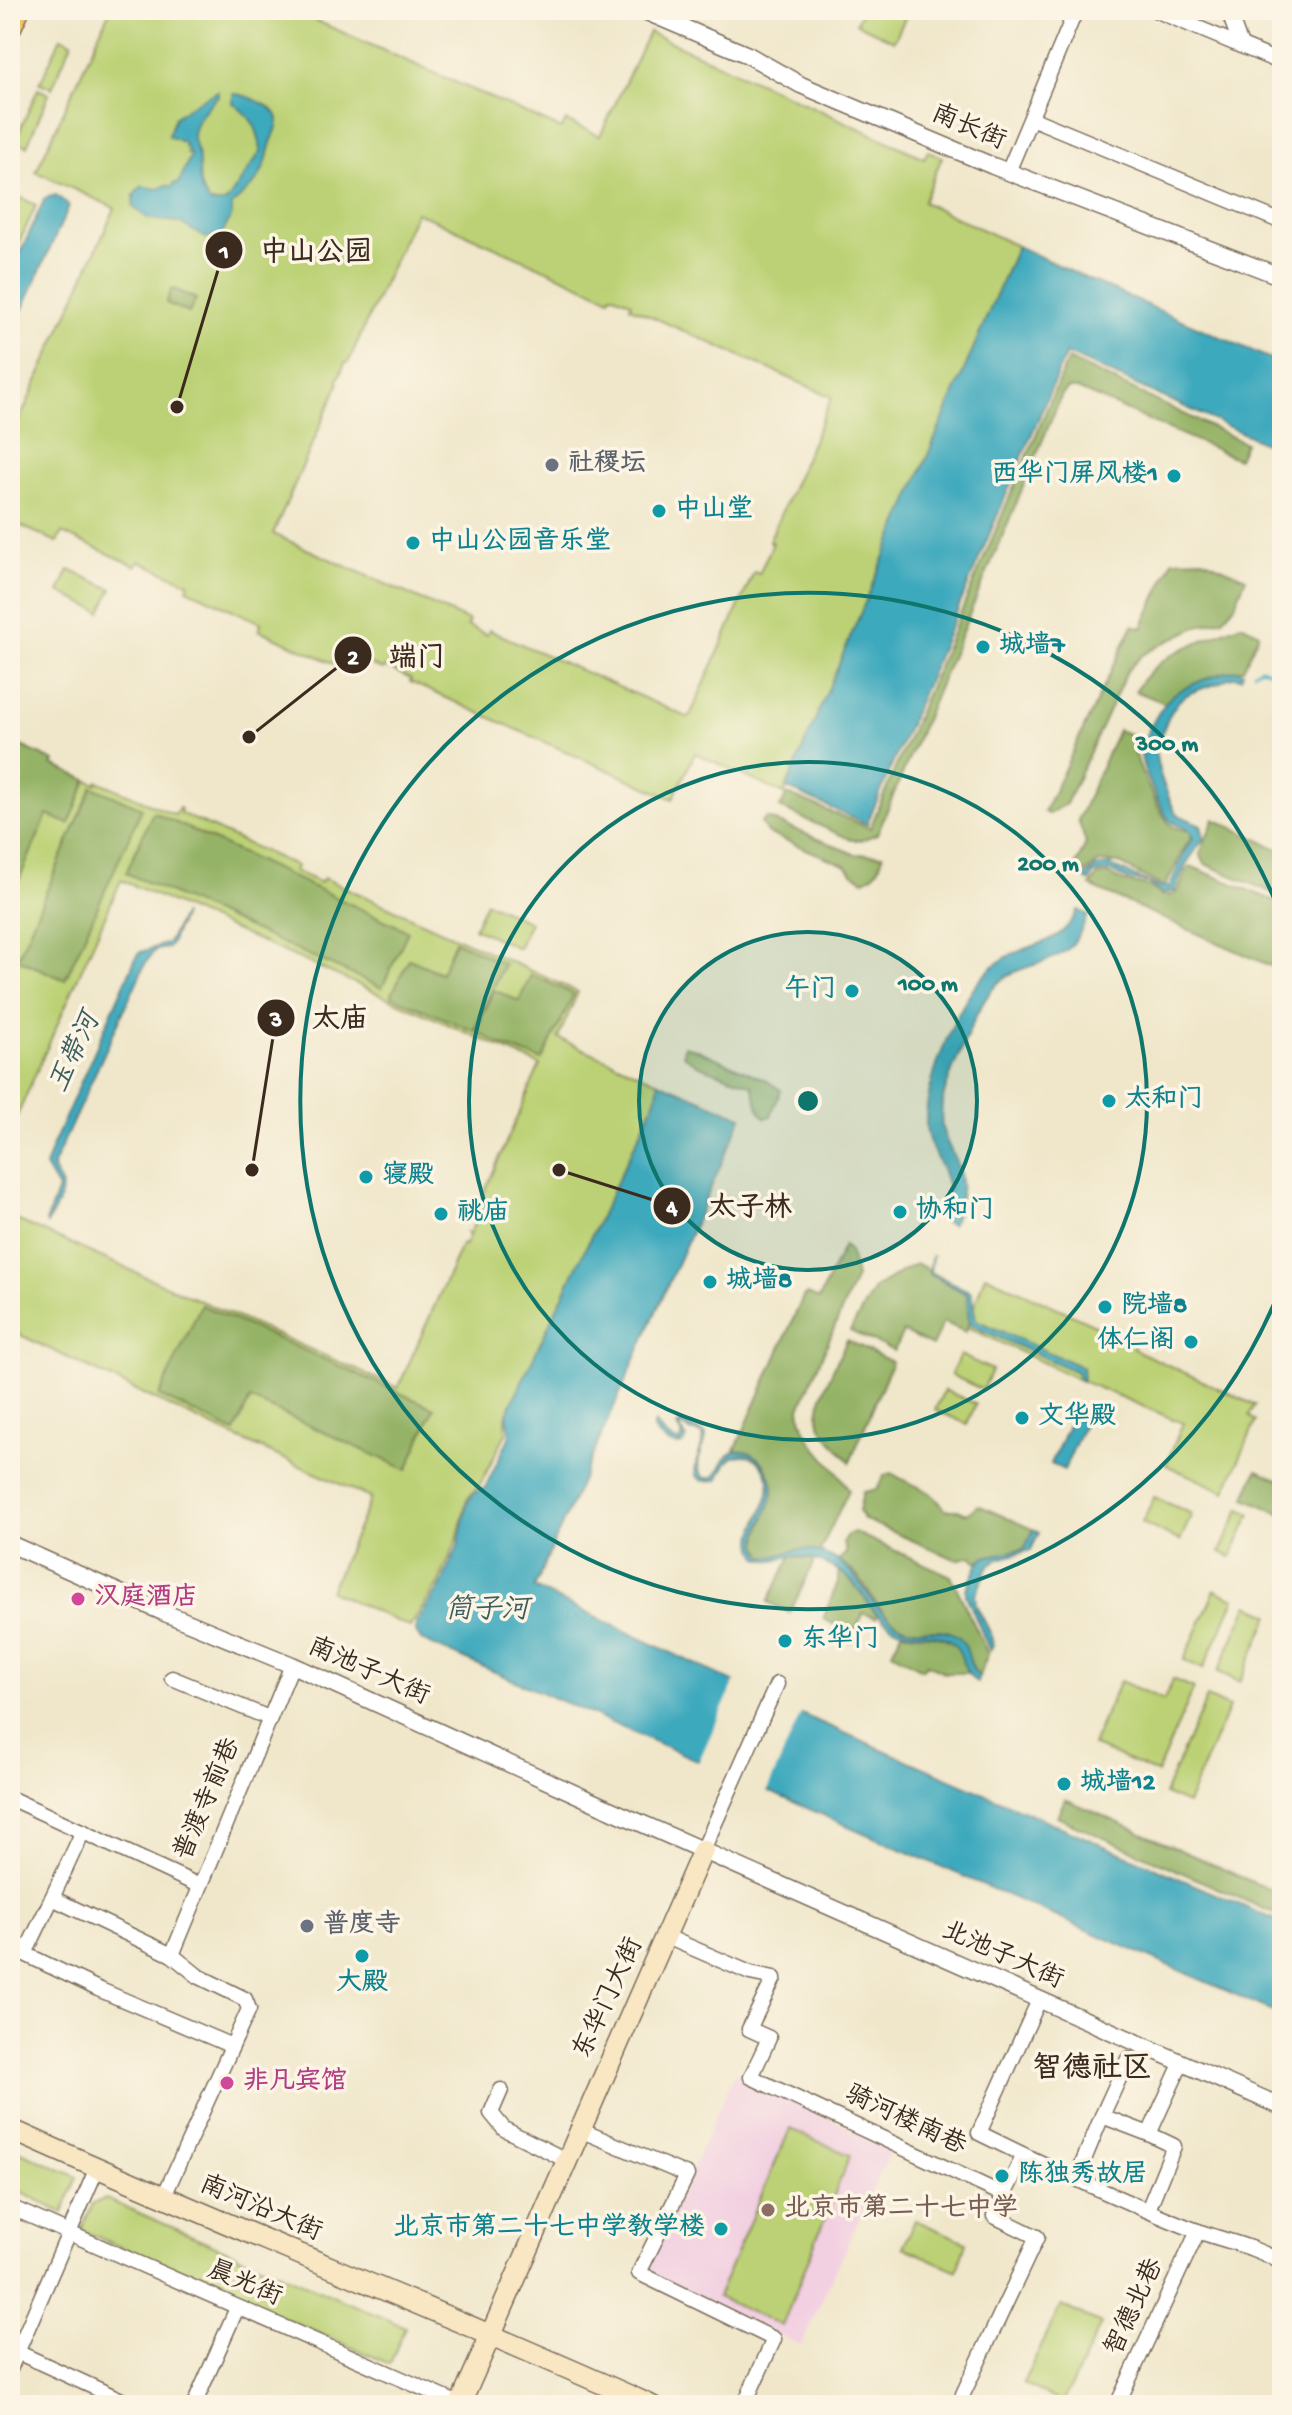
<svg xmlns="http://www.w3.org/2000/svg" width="1292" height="2415" font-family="'Gochi Hand','LXGW WenKai TC',sans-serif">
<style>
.built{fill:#f2cfe1}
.green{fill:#bcd175;stroke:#7c7e4a;stroke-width:2;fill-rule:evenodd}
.forest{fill:#95b366;stroke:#686e42;stroke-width:2}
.water{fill:#3da9bd;stroke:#3c6a6e;stroke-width:2}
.pier{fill:#f0e7cb}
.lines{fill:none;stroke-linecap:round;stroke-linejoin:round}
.stream{stroke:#3da9bd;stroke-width:3}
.minor-casing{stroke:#7a6c5b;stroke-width:17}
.tertiary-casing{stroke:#7a6c5b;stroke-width:19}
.secondary-casing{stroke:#7a6c5b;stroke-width:23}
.trunk-casing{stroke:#7a6c5b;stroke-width:25}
.minor{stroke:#fff;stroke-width:14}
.tertiary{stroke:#fff;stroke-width:16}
.secondary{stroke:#f9e7c3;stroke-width:20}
.trunk{stroke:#f0c469;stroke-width:22}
.ring{fill:none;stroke:#0f766e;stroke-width:4}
.worship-dot{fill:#6b7280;stroke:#fcf5e5;stroke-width:3}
.culture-dot{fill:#0f9aa8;stroke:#fcf5e5;stroke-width:3}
.hotel-dot{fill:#d1479c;stroke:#fcf5e5;stroke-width:3}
.education-dot{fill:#8d6e63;stroke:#fcf5e5;stroke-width:3}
.labels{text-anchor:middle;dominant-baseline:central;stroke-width:7;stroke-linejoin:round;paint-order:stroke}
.street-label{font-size:26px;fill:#3b2a1e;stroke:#fcf5e5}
.worship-label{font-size:26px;font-weight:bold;fill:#5b616d;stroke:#fcf5e5;text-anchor:start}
.culture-label{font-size:26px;font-weight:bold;fill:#0d838f;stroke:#fcf5e5;text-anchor:start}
.hotel-label{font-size:26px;font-weight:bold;fill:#b23c85;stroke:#fcf5e5;text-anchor:start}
.education-label{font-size:26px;font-weight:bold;fill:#785e54;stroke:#fcf5e5;text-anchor:start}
.water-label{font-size:28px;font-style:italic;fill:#3c5d5e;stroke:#fcf5e5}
.quarter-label{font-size:30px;font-weight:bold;fill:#3b2a1e;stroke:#fcf5e5}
.centre{fill:#0f766e;stroke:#fcf5e5;stroke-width:4}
.ring-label{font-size:24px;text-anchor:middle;font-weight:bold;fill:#0f766e;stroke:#fcf5e5;stroke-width:7;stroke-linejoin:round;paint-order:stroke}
.leader{fill:none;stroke:#3b2a1e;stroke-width:3}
.callout-dot{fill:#3b2a1e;stroke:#fcf5e5;stroke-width:3}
.mark-label{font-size:24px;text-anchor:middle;font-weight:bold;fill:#fff}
.callout-label{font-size:28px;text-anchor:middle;font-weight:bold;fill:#3b2a1e;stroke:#fcf5e5;stroke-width:7;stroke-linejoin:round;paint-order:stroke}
</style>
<rect width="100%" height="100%" fill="#fcf5e5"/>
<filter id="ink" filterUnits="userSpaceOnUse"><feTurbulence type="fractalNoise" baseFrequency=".0125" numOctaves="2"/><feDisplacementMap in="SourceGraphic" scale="16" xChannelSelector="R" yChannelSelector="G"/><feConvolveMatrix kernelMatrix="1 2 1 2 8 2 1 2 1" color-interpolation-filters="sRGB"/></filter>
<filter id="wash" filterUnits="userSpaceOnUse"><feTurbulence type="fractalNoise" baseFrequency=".006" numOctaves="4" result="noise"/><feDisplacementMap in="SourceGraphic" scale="32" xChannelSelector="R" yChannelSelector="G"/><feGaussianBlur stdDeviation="1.8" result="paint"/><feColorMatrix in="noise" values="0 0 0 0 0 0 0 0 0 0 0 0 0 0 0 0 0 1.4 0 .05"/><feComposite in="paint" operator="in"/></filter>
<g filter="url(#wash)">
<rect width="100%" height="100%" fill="#f0e7cb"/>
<polygon class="built" points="735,2072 891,2149 801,2345 647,2272"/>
<g class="green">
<path d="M 110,10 L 292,10 L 561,129 L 566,121 L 600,136 L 649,32 L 924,158 L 928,151 L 942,157 L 923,202 L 1017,246 L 784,794 L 695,753 L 673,799 L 410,682 L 411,679 L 385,667 L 383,670 L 350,655 L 344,668 L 261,631 L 259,630 L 261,623 L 187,589 L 189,583 L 139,561 L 136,566 L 62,533 L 57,542 L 10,521 L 10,441 L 115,208 L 36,172 ZM 416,212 L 610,298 L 612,294 L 631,302 L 630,307 L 832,397 L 769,541 L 773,543 L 759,574 L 754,572 L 689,718 L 489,630 L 487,635 L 467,626 L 469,621 L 273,534 L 339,383 L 337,381 L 345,363 L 348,363 Z"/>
<polygon points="862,10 909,10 894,41 856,23"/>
<polygon points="61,37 72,42 52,88 40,83"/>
<polygon points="38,89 49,94 27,146 15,141"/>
<polygon points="10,193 36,205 10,263"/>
<polygon points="69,570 112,589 101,612 59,592"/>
<polygon points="10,741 54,761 52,765 96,784 98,781 175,815 179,808 181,809 180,813 296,866 294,871 321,883 324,878 578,992 558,1038 659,1082 656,1099 506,1417 506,1433 480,1485 467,1499 457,1540 439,1583 410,1627 330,1591 371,1498 198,1420 10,1330 10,1217 398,1388 462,1244 465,1245 469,1236 467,1232 470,1233 474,1224 472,1220 475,1221 481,1209 478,1207 540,1065 121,880 10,1132"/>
<polygon points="486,902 530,922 518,948 474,928"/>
<polygon points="985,1275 1135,1343 1133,1349 1255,1405 1249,1416 1256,1421 1225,1492 1166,1465 1183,1423 1082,1381 967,1327"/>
<polygon points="960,1355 992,1370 983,1390 951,1375"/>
<polygon points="944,1390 976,1404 967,1424 935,1410"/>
<polygon points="1154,1497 1192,1514 1180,1541 1142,1523"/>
<polygon points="1240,1509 1251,1514 1231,1557 1220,1552"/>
<polygon points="1215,1590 1235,1599 1203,1669 1184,1660"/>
<polygon points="1248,1605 1270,1615 1240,1682 1218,1672"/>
<polygon points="1173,1679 1194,1688 1157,1773 1092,1745 1120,1681 1164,1700"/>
<polygon points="1207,1697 1229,1707 1187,1804 1164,1794"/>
<polygon points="790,2129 850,2155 782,2326 717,2297"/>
<polygon points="10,2147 77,2177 63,2213 10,2186"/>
<polygon points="106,2199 405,2327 390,2364 81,2230 93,2203"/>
<polygon points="915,2220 966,2242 957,2271 903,2247"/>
<polygon points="1061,2305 1101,2324 1063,2402 1023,2383"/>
</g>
<g class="forest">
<polygon points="172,288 196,299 189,313 166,303"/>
<polygon points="1068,359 1245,443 1238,459 1077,389 1068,389 1062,394 877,834 862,840 852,840 780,808 787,794 870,828"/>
<polygon points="1203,559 1246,578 1234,607 1223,619 1198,626 1164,643 1141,656 1127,671 1066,804 1048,814 1044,812 1133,625 1142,628 1173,560"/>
<path d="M 1241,624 L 1259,633 L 1243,669 C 1219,672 1183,685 1165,703 L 1135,691 C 1158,652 1201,642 1241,624 Z"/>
<path d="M 1118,730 L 1137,737 C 1136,740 1135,747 1135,750 C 1136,763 1162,819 1172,826 C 1176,829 1186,830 1191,831 L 1191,839 C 1178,853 1176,871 1164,887 L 1118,863 L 1099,862 L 1083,874 L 1074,870 L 1086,843 L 1078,820 Z"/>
<polygon points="10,741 54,761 52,765 87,780 69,824 47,815 13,894 10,892"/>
<polygon points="92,787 142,808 65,980 17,959"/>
<polygon points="153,812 408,931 382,988 126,873"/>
<path d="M 767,818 L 854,854 L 883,855 C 880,868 877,874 864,880 L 852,873 L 847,866 L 767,833 L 761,823 Z"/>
<polygon points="1214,819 1282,851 1282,897 1205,864 1200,854"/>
<polygon points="1190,866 1282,904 1282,971 1090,886 1097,876 1109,874 1124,882 1148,886 1163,896 1172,895 1179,890 1186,871"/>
<polygon points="455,941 504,964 474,1031 391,996 409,959 441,973"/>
<polygon points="531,975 574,994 542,1060 501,1045 476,1031 494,990 519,1001"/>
<polygon points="684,1046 698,1050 764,1079 781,1090 771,1116 765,1118 760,1112 752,1085 697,1065 683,1055"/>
<path d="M 844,1245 L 850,1251 L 856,1277 L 800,1408 C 802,1446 833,1459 849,1490 L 819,1553 C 793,1545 784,1560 763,1556 L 758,1544 L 759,1533 L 773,1492 L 764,1464 L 753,1454 L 735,1450 L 803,1297 L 807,1294 L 819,1299 Z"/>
<path d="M 917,1264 L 928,1269 L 929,1274 L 967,1294 L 969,1320 L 966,1332 L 943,1322 L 932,1346 L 903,1332 L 894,1351 L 850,1331 L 875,1287 C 891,1282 901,1268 917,1264 Z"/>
<polygon points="201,1305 434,1408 407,1470 250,1399 235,1432 159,1396"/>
<path d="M 847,1340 L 892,1362 L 850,1462 C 840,1450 825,1437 819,1422 C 813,1405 839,1358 847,1340 Z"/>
<polygon points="1257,1470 1282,1481 1282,1514 1245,1498"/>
<path d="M 892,1473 C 915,1490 926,1482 945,1510 L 958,1510 L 967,1514 L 978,1505 L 1034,1530 L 1024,1549 L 985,1557 L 977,1562 L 971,1556 L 957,1560 L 863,1519 L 859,1511 L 863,1492 L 877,1489 L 884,1475 Z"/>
<path d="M 854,1532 L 951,1576 L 988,1654 L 979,1676 C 966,1665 970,1643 954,1634 C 940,1626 919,1633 904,1627 C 878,1616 873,1595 858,1577 C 852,1570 845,1565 839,1560 L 846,1553 L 843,1542 L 846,1536 Z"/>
<polygon points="791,1556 815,1560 790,1613 768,1602"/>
<path d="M 838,1570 C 859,1585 861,1596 877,1615 L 876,1618 L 863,1613 L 851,1642 L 844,1637 L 842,1628 L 823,1619 L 839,1580 Z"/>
<path d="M 902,1632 C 920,1636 947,1631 958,1649 C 963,1656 964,1665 968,1673 L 946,1673 L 927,1664 L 922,1669 L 892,1652 Z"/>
<polygon points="1065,1799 1282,1895 1282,1917 1057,1817"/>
</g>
<g class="water">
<path d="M 218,91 L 218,96 C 208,105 192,123 193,138 C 194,146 199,154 199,162 C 200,182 197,186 210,203 L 225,203 L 230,197 L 261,151 C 258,126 252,118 233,103 L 233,94 C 242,93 253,99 262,103 C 291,118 273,129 269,150 C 263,178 253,187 232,205 L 232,215 L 222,234 L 206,238 L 178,222 L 149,219 L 133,207 L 134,195 L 142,186 L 158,189 L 167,185 L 172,187 L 174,183 L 178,184 L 191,155 L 187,153 L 188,149 L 184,146 L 185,143 L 168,136 L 175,117 L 196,102 Z"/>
<polygon points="56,195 69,206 10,337 10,276 45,198"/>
<polygon points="1017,246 1085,278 1282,364 1282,451 1066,353 867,824 786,788"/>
<path d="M 1238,670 L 1243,673 L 1241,678 C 1228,674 1225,682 1213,685 C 1178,696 1177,698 1162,732 C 1158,739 1154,747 1156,755 C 1158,774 1168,796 1176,814 L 1201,825 L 1204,838 L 1186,864 L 1175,891 L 1162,894 L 1147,882 L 1128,880 L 1111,871 L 1093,874 L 1090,881 L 1083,878 L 1096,867 L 1109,865 L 1157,886 L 1170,887 L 1185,850 L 1193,839 C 1190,823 1174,829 1167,817 C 1159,804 1141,767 1141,753 C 1141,740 1163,702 1174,694 C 1186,686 1224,671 1238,670 Z"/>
<path d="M 1078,910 L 1088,915 C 1083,926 1079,938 1070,947 C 1049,967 1016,963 995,986 C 980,1003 970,1029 961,1050 C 951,1074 938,1100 942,1126 C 944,1141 953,1152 958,1166 C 965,1187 960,1205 952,1225 L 937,1218 C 964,1187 933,1163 927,1133 C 924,1115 928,1095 933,1078 C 944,1041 967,984 999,962 C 1029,940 1059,950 1078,910 Z"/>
<path d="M 183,914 L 171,944 L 168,948 L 155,950 L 145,964 L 53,1165 C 53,1175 57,1175 61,1184 C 65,1195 52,1214 47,1224 L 46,1222 L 58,1189 L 45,1167 L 52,1147 L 138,953 L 168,943 Z"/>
<polygon points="659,1082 742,1117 534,1588 801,1714 1282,1923 1282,2015 421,1640 416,1632 416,1623 441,1586 458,1546 467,1503 474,1493 485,1488 508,1440 510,1434 507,1413 656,1100"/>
<polygon points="932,1255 930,1272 971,1292 976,1320 1082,1367 1083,1381 1080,1380 1077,1372 973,1326 969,1320 967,1294 929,1274"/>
<polygon points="1072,1416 1085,1422 1064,1470 1051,1464"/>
<path d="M 655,1423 C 662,1432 666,1439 680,1442 L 683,1436 L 677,1427 L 680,1423 L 706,1434 C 706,1450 689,1465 705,1478 L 714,1477 C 720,1471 722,1461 728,1456 C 750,1438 774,1471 773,1491 C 771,1513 748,1535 763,1556 C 780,1559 793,1546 811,1550 C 867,1563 859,1604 902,1626 C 918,1634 941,1626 956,1635 C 971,1644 966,1666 979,1676 L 977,1682 C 961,1673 965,1652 951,1641 C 936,1630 910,1637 892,1626 C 867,1611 861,1582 836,1569 C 824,1563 809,1556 795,1556 C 781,1556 773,1564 759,1558 C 743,1536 765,1514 769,1492 C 772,1474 757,1450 737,1456 C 726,1458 723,1471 718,1480 L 703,1481 L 696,1476 C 692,1460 706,1447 702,1434 L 690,1431 L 681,1425 L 680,1429 L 687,1438 L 683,1444 C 670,1448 659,1438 653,1428 Z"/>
<polygon points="1034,1530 1039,1533 1031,1550 999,1559 989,1566 975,1595 976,1605 991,1634 993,1646 990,1651 966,1595 966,1590 980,1561 985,1557 1024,1549"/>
</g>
<polygon class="pier" points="735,1681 802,1711 766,1793 698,1763"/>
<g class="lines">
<polyline class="stream" points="1254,672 1261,668 1282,678"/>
</g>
</g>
<g filter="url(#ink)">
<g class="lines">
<defs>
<g id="minor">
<polyline points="1155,10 1282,63"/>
<polyline points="1228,10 1241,46"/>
<polyline points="1031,118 1282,222"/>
<polyline points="1008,172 1076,10"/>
<polyline points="172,1678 269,1718"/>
<polyline points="12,1799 200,1886"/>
<polyline points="83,1831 52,1898 172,1955 198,1976 245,1999 249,2009 163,2198"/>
<polyline points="703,1850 777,1684"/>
<polyline points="52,1898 25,1954 98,1989 232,2046"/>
<path d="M 667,1937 L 750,1973 L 774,1978 L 749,2029 L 769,2038 L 751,2077 L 1004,2195 L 1024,2155 C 1081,2181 1137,2208 1195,2230 C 1224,2241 1255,2246 1282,2263"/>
<polyline points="172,1955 292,1665"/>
<polyline points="501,2090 491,2113 504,2129 566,2160"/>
<polyline points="1102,2116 1128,2059"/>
<polyline points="580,2130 687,2175 639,2273 774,2339 744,2405"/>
<polyline points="1024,2155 979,2133 1039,2000"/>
<polyline points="1076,2179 1102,2116 1149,2134"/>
<polyline points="10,2207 461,2405"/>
<polyline points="1148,2210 1174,2146 1149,2134 1181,2064"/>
<polyline points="17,2352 128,2403 127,2405"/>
<polyline points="10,2369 97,2168"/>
<polyline points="963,2394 1037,2237 994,2216 1004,2195"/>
<polyline points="194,2405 237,2308"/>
<polyline points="1117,2405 1198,2231"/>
</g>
<g id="tertiary">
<polyline points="642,10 748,55 801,85 993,166 1282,277"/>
<polyline points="10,1544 165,1613 292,1665 600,1805 1282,2107"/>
</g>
<g id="secondary">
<path d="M 10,2129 C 222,2225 438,2309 650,2405"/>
<polyline points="460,2405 703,1850"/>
</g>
<polyline id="trunk" points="10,27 18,10"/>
</defs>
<use href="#minor" class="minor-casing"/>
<use href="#tertiary" class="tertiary-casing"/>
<use href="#secondary" class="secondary-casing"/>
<use href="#trunk" class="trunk-casing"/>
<use href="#minor" class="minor"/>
<use href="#tertiary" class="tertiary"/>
<use href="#secondary" class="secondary"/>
<use href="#trunk" class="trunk"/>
</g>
</g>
<circle cx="808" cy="1101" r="169" fill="#0f766e" fill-opacity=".12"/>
<g class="ring">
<circle cx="808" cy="1101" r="169"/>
<circle cx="808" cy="1101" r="339"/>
<path d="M1281 1287A508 508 0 1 1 1281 915"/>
</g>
<g class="worship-dot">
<circle cx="552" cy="465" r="8"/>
<circle cx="307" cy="1926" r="8"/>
</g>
<g class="culture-dot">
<circle cx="1174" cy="476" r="8"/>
<circle cx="659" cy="511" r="8"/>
<circle cx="413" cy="543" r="8"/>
<circle cx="983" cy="647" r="8"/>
<circle cx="852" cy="991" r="8"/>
<circle cx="1109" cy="1101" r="8"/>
<circle cx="366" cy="1177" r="8"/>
<circle cx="900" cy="1212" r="8"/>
<circle cx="441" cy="1214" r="8"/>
<circle cx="710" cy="1282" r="8"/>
<circle cx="1105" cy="1307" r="8"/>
<circle cx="1191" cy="1342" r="8"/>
<circle cx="1022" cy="1418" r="8"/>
<circle cx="785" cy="1641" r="8"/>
<circle cx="1064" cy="1784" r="8"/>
<circle cx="362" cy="1956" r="8"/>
<circle cx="1002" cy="2176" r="8"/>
<circle cx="721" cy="2229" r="8"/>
</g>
<g class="hotel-dot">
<circle cx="78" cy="1599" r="8"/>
<circle cx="227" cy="2083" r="8"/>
</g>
<circle class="education-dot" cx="768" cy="2210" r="8"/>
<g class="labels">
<g class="street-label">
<text transform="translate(968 129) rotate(23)">南长街</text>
<text transform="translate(368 1673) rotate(24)">南池子大街</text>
<text transform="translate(209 1800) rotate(-67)">普渡寺前巷</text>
<text transform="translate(1002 1957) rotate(24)">北池子大街</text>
<text transform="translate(610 1999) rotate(-65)">东华门大街</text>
<text transform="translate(905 2122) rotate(25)">骑河楼南巷</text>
<text transform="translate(260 2210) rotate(23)">南河沿大街</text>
<text transform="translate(244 2285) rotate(23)">晨光街</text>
<text transform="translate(1136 2308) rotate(-65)">智德北巷</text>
</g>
<g class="worship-label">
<text x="568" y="465">社稷坛</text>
<text x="323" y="1926">普度寺</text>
</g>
<g class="culture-label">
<text x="1158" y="476" text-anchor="end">西华门屏风楼1</text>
<text x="675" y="511">中山堂</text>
<text x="429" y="543">中山公园音乐堂</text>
<text x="999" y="647">城墙7</text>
<text x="836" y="991" text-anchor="end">午门</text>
<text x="1125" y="1101">太和门</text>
<text x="382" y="1177">寝殿</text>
<text x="916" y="1212">协和门</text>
<text x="457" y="1214">祧庙</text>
<text x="726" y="1282">城墙8</text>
<text x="1121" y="1307">院墙8</text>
<text x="1175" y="1342" text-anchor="end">体仁阁</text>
<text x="1038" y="1418">文华殿</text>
<text x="801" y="1641">东华门</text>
<text x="1080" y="1784">城墙12</text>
<text x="362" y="1984" text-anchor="middle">大殿</text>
<text x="1018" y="2176">陈独秀故居</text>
<text x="705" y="2229" text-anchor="end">北京市第二十七中学教学楼</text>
</g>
<g class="hotel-label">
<text x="94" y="1599">汉庭酒店</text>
<text x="243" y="2083">非凡宾馆</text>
</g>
<g class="education-label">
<text x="784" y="2210">北京市第二十七中学</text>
</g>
<g class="water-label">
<text transform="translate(76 1053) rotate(-65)">玉带河</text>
<text x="487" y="1611">筒子河</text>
</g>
<g class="quarter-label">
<text x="1092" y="2070">智德社区</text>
</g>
</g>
<circle cx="808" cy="1101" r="12" class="centre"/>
<g class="ring-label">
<text x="1167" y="750">300 m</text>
<text x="1048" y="870">200 m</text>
<text x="928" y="990">100 m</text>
</g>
<path class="leader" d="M177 407L224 250M249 737L353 655M252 1170L276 1018M559 1170L672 1206"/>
<g class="callout-dot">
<circle cx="177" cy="407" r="8"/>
<circle cx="249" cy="737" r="8"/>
<circle cx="252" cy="1170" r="8"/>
<circle cx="559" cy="1170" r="8"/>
<circle cx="224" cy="250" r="20"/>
<circle cx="353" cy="655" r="20"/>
<circle cx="276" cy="1018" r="20"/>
<circle cx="672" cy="1206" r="20"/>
</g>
<g class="mark-label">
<text x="224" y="258">1</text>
<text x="353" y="664">2</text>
<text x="276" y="1026">3</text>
<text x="672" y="1214">4</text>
</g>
<g class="callout-label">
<text x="316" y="260">中山公园</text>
<text x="417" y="665">端门</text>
<text x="340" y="1027">太庙</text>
<text x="750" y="1215">太子林</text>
</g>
<rect width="1292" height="2415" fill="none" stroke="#fcf5e5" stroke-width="40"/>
</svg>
